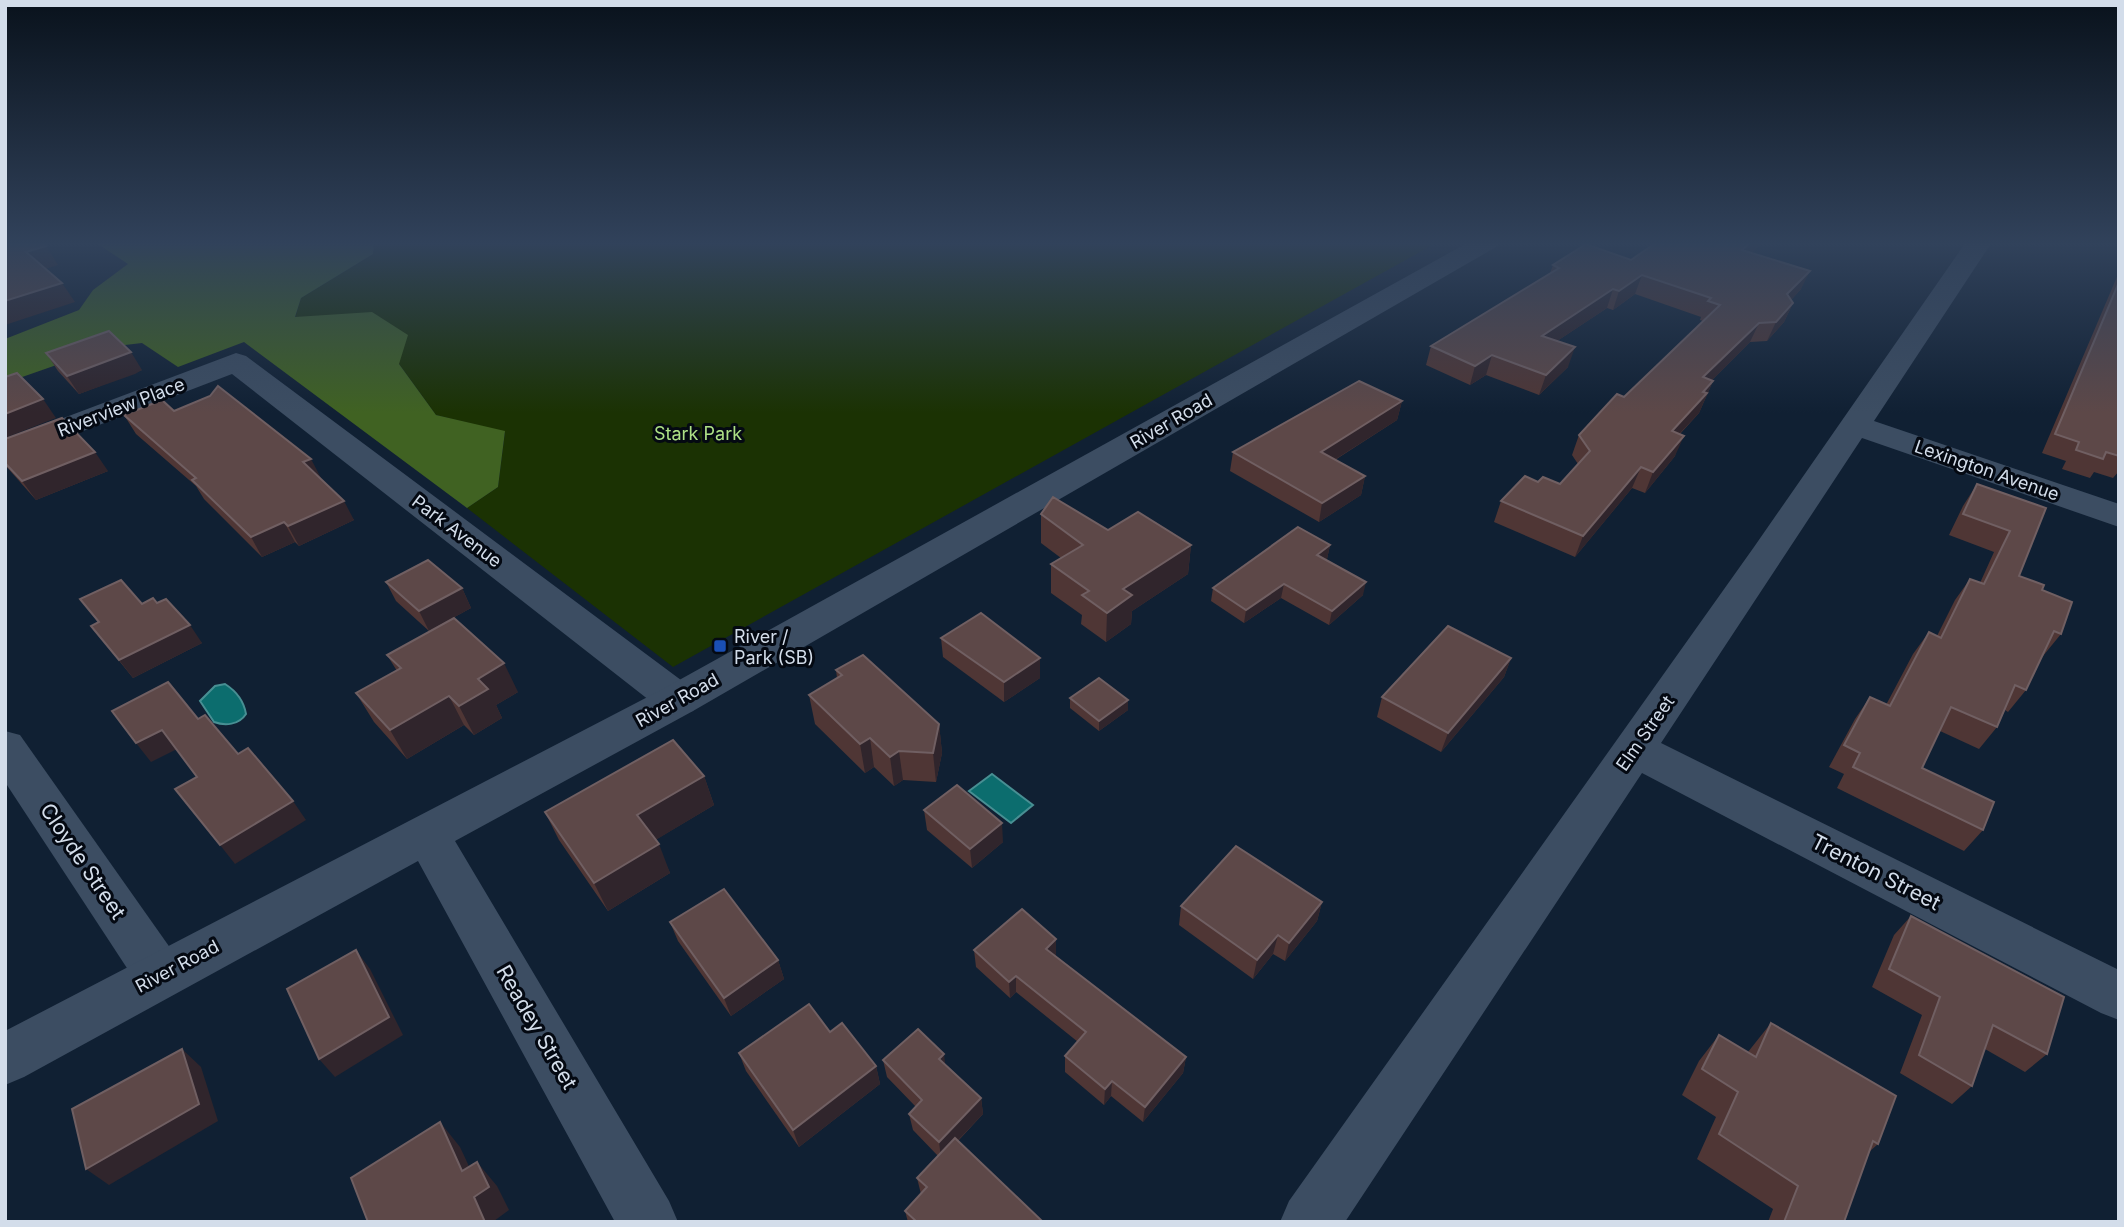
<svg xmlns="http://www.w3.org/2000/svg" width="2124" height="1227" font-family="Inter,sans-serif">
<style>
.green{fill:#1b3203}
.forest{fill:#406222}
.water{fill:#0c6d6e;stroke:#488f93;stroke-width:2}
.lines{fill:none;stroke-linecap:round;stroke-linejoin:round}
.minor{fill:#3c4d62;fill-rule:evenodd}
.tertiary{fill:#3c4d62;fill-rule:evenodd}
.wall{fill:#4f3635}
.shaded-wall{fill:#30252c}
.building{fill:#5d4848;stroke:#705f62;stroke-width:2}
.transit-dot{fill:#1a4fb4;stroke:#040912;stroke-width:2.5}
.labels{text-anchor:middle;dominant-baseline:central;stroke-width:6;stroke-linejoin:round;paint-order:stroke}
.street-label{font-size:18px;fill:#d3ddea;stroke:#040912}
.park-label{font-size:18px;fill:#ade086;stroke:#040912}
.poi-label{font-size:18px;fill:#d3ddea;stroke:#040912;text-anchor:start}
.near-street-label{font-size:21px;fill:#d3ddea;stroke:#040912}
</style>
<rect width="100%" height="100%" fill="#102033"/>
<polygon class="green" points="374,242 1438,242 673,667 467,508 498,487 505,432 436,415 399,364 295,318 301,298 373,254"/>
<polygon class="forest" points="95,242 374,242 373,254 301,298 295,317 372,312 408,335 399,364 436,415 505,431 498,487 467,508 244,342 178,367 142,343 108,347 5,383 5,339 79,310 93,290 128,264"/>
<g class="water">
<path d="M 225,684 C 236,691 244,702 246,714 C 239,725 225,726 214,722 L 200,701 L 215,686 Z"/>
<polygon points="992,774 1033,805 1011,823 969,791"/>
</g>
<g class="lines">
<g class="minor">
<polygon points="1966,242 1992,242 1874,421 2119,504 2119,527 1862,438 1661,743 2119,970 2119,1020 2101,1013 1642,773 1345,1222 1280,1222 1289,1201 1754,547"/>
<polygon points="236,353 246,356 693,689 699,700 693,711 678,715 663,711 232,374 5,461 5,440"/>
<polygon points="5,731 20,735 178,959 186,975 178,991 160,998 142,991 5,782"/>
</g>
<polygon class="tertiary" points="1469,242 1500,242 1496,247 693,711 455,841 669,1201 678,1222 615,1222 418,861 24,1077 5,1085 5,1031 663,689"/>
</g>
<g class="wall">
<polygon points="1657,242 1764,242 1751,253 1801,289 1791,300 1793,303 1784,322 1767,341 1750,342 1712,380 1713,381 1699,413 1680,434 1675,456 1645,493 1632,488 1575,557 1494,522 1501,501 1538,482 1560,484 1578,464 1572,455 1579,435 1624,397 1703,321 1700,320 1701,317 1635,294 1613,310 1607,308 1557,341 1568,367 1539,395 1486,375 1470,385 1426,365 1431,346 1550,273 1553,265 1631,260"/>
<polygon points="2119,272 2119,471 2113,478 2094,472 2090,478 2062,469 2066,461 2042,453"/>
<polygon points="46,353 142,370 79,394 58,371"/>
<polygon points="1402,401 1397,420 1335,460 1365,476 1361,495 1319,522 1230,471 1233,452"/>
<polygon points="124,415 320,478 354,520 299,546 295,542 262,557 204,499 196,486 136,434"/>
<polygon points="5,439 108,471 36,500 5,465"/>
<polygon points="1977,484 2046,508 2019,576 2042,590 2061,634 2043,656 2042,655 2026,690 2008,712 2005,710 1997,727 1979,749 1940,731 1922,768 1983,830 1964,851 1837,788 1844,774 1829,767 1855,719 1870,697 1886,705 1913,654 1929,632 1937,636 1955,600 1970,579 1980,583 1994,552 1949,535 1963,506"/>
<polygon points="1041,514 1108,530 1191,545 1188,574 1132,611 1131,624 1106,642 1081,624 1082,615 1051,593 1051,564 1061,558 1041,543"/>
<polygon points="1330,545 1327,559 1326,560 1363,595 1329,625 1281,598 1244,623 1211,601 1213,588"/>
<polygon points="386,582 462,588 471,608 429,631 396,601"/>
<polygon points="80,599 142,604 157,603 202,643 133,678 91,626 98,622"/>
<polygon points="941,638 1040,678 1004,702 943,657"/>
<polygon points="387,655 518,692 496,705 502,718 474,735 464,725 407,759 374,722 356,693 397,671"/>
<polygon points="1511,658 1504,677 1441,752 1377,717 1382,697"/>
<polygon points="836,670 939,724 942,753 936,782 903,780 894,786 874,767 865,773 815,724 809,695 837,678"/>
<polygon points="1070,698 1128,710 1099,731 1070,708"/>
<polygon points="704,776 714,805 655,840 670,873 608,911 559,840 545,812"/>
<polygon points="924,810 1003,842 972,868 927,830"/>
<polygon points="1322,902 1317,921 1285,961 1273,954 1253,979 1179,925 1181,906"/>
<polygon points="1911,916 2047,1054 2025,1072 1985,1049 1972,1086 1952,1104 1900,1073 1922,1015 1872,987 1894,935"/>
<polygon points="670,922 778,960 784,979 731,1016 678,941"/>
<polygon points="1056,939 1056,956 1186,1057 1183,1073 1143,1122 1111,1096 1104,1105 1065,1072 1065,1056 1078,1042 1016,992 1010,998 976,967 974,950"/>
<polygon points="1771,1023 1878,1144 1869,1152 1844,1222 1768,1222 1773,1209 1697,1159 1716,1117 1682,1095 1699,1061 1719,1035 1748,1052"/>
<polygon points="830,1032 876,1066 880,1084 799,1147 746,1071 739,1053"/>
<polygon points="883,1060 945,1065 981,1098 983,1114 958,1141 1042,1222 908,1222 905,1211 921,1194 917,1178 938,1156 913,1130 909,1114 916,1107 887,1077"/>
</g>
<g class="shaded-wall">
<polygon points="1751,242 1764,242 1734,269 1742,250"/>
<polygon points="46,246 58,265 39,271 26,252"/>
<polygon points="1810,271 1801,289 1779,313 1787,294"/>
<polygon points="1642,275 1635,294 1613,310 1619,291"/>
<polygon points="62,283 75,302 5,325 5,301"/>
<polygon points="1613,289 1607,308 1536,355 1542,336"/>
<polygon points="1793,303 1784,322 1767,341 1776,322"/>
<polygon points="1759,323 1750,342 1695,397 1703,377"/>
<polygon points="1575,347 1568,367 1539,395 1546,375"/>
<polygon points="131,352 142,370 135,374 79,394 67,376"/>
<polygon points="1492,355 1486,375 1470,385 1475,366"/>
<polygon points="1713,381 1699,413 1663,451 1672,431 1703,392"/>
<polygon points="43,399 56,418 5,438 5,414"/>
<polygon points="1402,401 1397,420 1317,471 1321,452"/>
<polygon points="1684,436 1675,456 1645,493 1653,472"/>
<polygon points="95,452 108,471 36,500 22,481"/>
<polygon points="311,459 321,478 303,462"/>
<polygon points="1641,467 1632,488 1575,557 1583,536"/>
<polygon points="1365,476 1361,495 1319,522 1322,503"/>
<polygon points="344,501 354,520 299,546 288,526"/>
<polygon points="284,522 295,542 262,557 251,537"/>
<polygon points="1191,545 1188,574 1132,611 1131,624 1106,642 1107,613 1123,589"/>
<polygon points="1330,545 1327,559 1314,569 1317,555"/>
<polygon points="1366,582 1363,595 1329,625 1332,611"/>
<polygon points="1284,584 1281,598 1244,623 1246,610"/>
<polygon points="462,588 471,608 429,631 419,611"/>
<polygon points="190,625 202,643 133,678 119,660"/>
<polygon points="1040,658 1040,678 1004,702 1004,682"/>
<polygon points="1511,658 1504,677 1441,752 1448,733"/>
<polygon points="504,663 518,692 496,705 502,718 474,735 459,706 478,679"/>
<polygon points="449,696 464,725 407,759 390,730"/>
<polygon points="1128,700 1128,710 1099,731 1099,721"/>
<polygon points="939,724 942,753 936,782 933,753"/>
<polygon points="162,730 177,749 151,762 136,743"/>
<polygon points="870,738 874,767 865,773 860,744"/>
<polygon points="899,751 903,780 894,786 890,757"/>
<polygon points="704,776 714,805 649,844 637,815"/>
<polygon points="293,801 306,820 235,864 220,845"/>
<polygon points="1002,823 1003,842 972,868 970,849"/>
<polygon points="659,844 670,873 608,911 594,883"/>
<polygon points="1322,902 1317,921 1285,961 1289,943"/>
<polygon points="1278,935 1273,954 1253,979 1257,960"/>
<polygon points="1056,939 1056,956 1046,965 1046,949"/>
<polygon points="356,950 370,969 403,1035 335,1077 319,1059"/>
<polygon points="778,960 784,979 731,1016 724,998"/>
<polygon points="1016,976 1016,992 1010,998 1009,982"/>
<polygon points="182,1049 201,1067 218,1121 109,1185 86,1169"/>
<polygon points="944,1054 946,1071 939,1059"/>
<polygon points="1186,1057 1183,1073 1143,1122 1145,1107"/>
<polygon points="876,1066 880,1084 799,1147 793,1130"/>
<polygon points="1112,1081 1111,1096 1104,1105 1105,1089"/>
<polygon points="981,1098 983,1114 941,1158 939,1142"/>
<polygon points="440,1122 460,1147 481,1192 477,1162 497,1186 509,1210 494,1221 495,1222 485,1222"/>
</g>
<g class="building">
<polygon points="5,242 42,242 46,246 26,252 62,283 5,301"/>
<polygon points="1657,242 1751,242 1742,250 1810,271 1787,294 1793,303 1776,322 1759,323 1703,377 1713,381 1703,392 1707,393 1672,431 1684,436 1653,472 1641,467 1583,536 1501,501 1525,476 1538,482 1543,477 1560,484 1590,451 1579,435 1617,394 1624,397 1720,305 1708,301 1711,298 1642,275 1619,291 1613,289 1542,336 1575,347 1546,375 1492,355 1475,366 1431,346 1559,268 1553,265 1586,244 1631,260"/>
<polygon points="2119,282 2119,456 2106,452 2103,459 2076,450 2079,442 2055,434"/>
<polygon points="109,331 131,352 67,376 46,353"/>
<polygon points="17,373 43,399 5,414 5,377"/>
<polygon points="1359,381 1402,401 1321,452 1365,476 1322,503 1233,452"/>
<polygon points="218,386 311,459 303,462 344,501 288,526 284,522 251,537 192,480 196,478 124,415 162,400 174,411 210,396"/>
<polygon points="62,418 95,452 22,481 5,463 5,439"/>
<polygon points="1977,484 2046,508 2019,576 2044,585 2042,590 2072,602 2061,634 2054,631 2026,690 2015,685 1997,727 1951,707 1922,768 1994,802 1983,830 1853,767 1860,753 1844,745 1870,697 1890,706 1929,632 1941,638 1970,579 1984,584 2010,531 1963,514"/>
<polygon points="1053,497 1108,530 1138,512 1191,545 1123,589 1132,595 1107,613 1082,595 1089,591 1051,564 1083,545 1041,514"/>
<polygon points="1298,527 1330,545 1317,555 1366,582 1332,611 1284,584 1246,610 1213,588"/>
<polygon points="428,560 462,588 419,611 386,582"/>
<polygon points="121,580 142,604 153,598 157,603 166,599 190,625 119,660 91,626 99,622 80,599"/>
<polygon points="981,613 1040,658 1004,682 941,638"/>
<polygon points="454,618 504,663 478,679 488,689 459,706 449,696 390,730 356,693 401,668 387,655"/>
<polygon points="1448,626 1511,658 1448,733 1382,697"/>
<polygon points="863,655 939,724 933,753 899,751 890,757 870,738 860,744 809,695 842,675 836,670"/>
<polygon points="1099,678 1128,700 1099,721 1070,698"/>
<polygon points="168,682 198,719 205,715 238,754 248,748 293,801 220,845 175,789 197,777 162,730 136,743 112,711"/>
<polygon points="673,740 704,776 637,815 659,844 594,883 545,812"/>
<polygon points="957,785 1002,823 970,849 924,810"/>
<polygon points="1236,846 1322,902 1289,943 1278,935 1257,960 1181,906"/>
<polygon points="724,889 778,960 724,998 670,922"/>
<polygon points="1022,909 1056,939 1046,949 1186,1057 1145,1107 1112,1081 1105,1089 1065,1056 1086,1032 1016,976 1009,982 974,950"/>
<polygon points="1911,916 2064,997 2047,1054 1993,1025 1972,1086 1919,1055 1940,997 1889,969"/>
<polygon points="356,950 389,1017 319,1059 287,989"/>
<polygon points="809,1004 830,1032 842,1023 876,1066 793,1130 739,1053"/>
<polygon points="1771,1023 1896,1096 1878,1144 1873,1141 1844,1222 1784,1222 1798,1186 1719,1134 1738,1092 1702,1069 1719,1035 1756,1057"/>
<polygon points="918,1029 944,1054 939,1059 981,1098 939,1142 909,1114 922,1100 883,1060"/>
<polygon points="182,1049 199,1104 86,1169 72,1109"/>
<polygon points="440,1122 462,1171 477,1162 489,1187 474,1197 485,1222 368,1222 351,1178"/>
<polygon points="955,1138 1042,1221 1041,1222 917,1222 905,1211 927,1187 917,1178"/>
</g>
<linearGradient id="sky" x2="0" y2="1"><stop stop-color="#09121c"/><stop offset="0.59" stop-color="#31425b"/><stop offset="1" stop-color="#31425b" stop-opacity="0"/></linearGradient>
<rect width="2124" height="413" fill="url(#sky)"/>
<rect class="transit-dot" x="713" y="639" width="14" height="14" rx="3.5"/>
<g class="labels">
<g class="street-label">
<text transform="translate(121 407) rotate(-21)">Riverview Place</text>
<text transform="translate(1171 421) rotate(-30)">River Road</text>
<text transform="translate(1987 470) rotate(19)">Lexington Avenue</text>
<text transform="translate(457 531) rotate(37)">Park Avenue</text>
<text transform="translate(677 700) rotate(-29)">River Road</text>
<text transform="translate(1645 733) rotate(-55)">Elm Street</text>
<text transform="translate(177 966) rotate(-28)">River Road</text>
</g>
<g class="park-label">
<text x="698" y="433">Stark Park</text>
</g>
<g class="poi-label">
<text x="734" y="636">River /<tspan x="734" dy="21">Park (SB)</tspan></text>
</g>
<g class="near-street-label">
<text transform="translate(83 861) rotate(56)">Cloyde Street</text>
<text transform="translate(1876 872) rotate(27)">Trenton Street</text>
<text transform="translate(537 1027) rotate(60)">Readey Street</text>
</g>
</g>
<rect width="2124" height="1227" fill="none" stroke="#d3ddea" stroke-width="14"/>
</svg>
